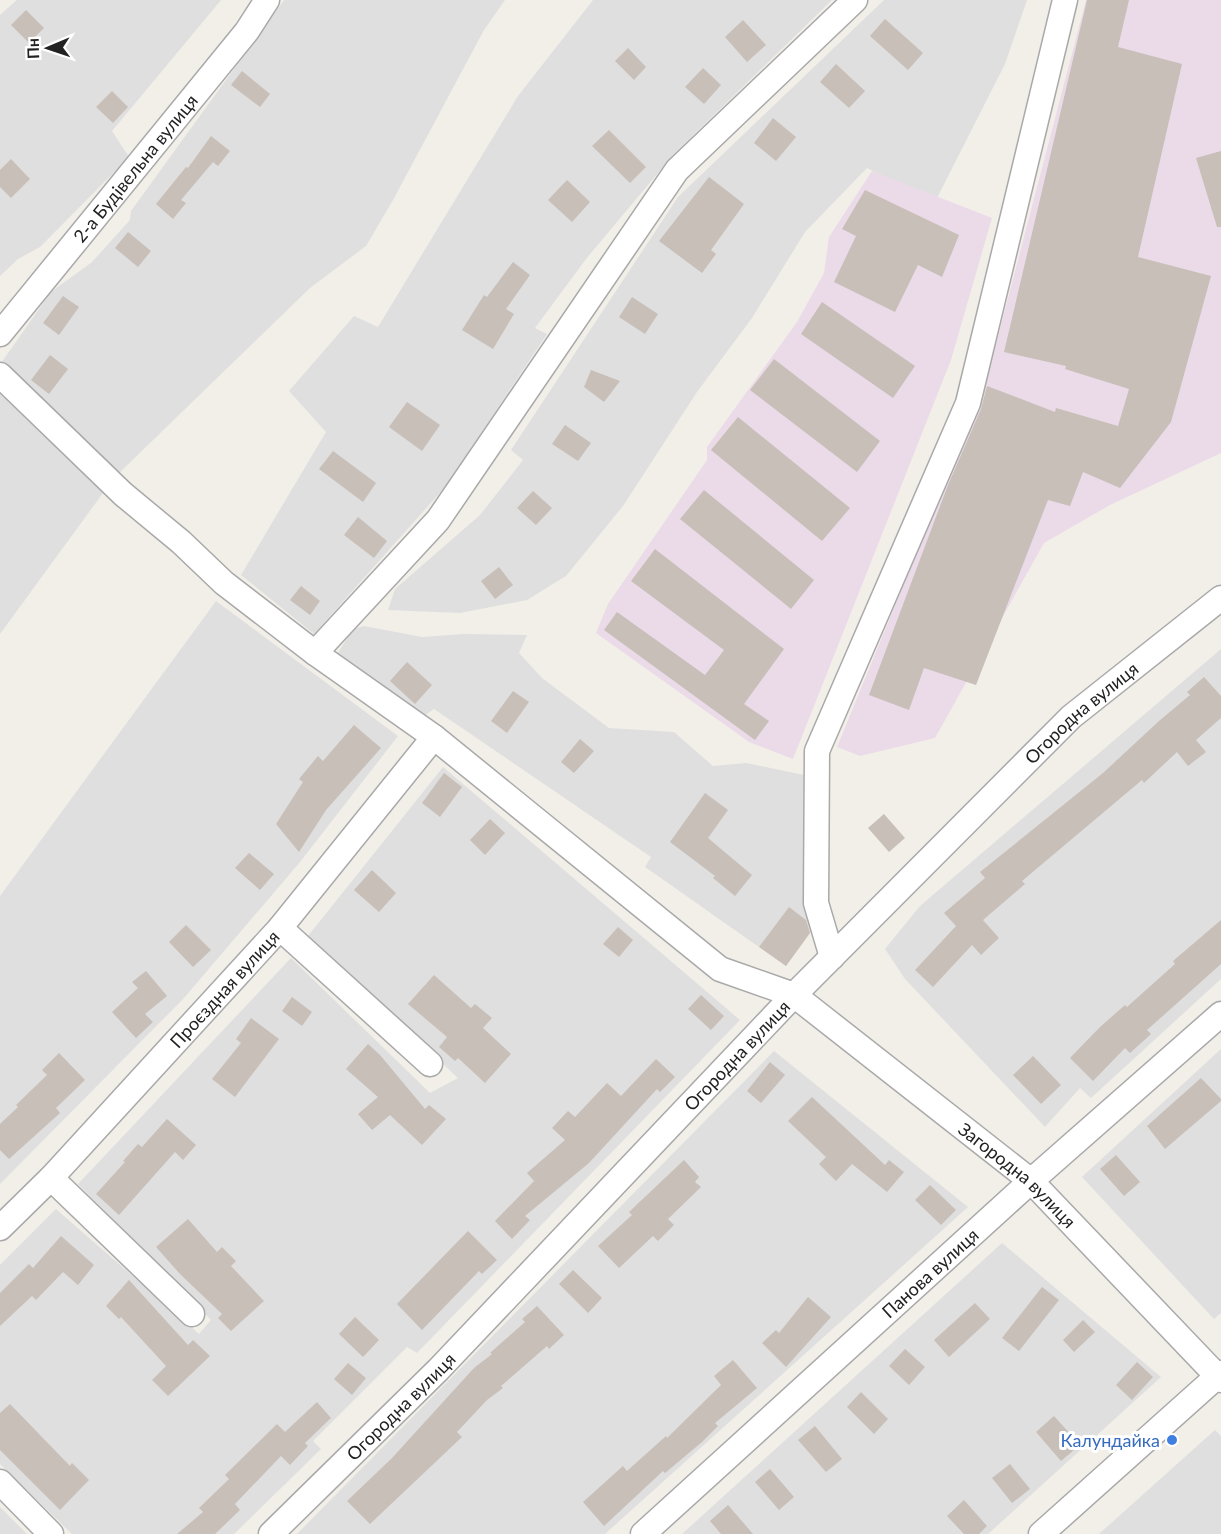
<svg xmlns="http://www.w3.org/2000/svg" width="1221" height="1534" font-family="Lato,sans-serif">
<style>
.residential{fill:#e0dfdf}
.industrial{fill:#ebdbe8}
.building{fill:#c7bfb8}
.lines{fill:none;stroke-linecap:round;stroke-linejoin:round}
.minor-casing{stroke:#a9a9a9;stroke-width:27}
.minor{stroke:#fff;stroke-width:24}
.shop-dot{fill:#3f7fe0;stroke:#fff;stroke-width:2}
.labels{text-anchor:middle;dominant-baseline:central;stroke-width:6;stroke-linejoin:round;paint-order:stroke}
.street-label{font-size:18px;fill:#222;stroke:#fff}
.shop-label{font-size:18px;fill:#366cbe;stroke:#fff;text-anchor:end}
</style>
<rect width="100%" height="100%" fill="#f2efe9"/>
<g class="residential">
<polygon points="17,0 221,0 112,131 129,157 40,247 18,259 0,276 0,15"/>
<polygon points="284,0 505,0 484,30 393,200 366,246 310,288 117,475 1,363 51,292 92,262 130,220 131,211"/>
<polygon points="593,0 832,0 673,155 586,259 535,328 547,334 445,487 314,634 241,575 326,432 289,391 354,316 378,327 518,96"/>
<polygon points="884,0 1027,0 1005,64 935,202 867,168 805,232 752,318 697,392 623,506 566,576 527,600 460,613 388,610 395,589 480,515 523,460 511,450 678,197"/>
<polygon points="0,393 103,493 0,634"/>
<polygon points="216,601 398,736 300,862 184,998 0,1184 0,896"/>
<polygon points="364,626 422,637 464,634 527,635 519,653 542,678 609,728 674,732 713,766 746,763 804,775 808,904 815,926 786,966 645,867 651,857 434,709 421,718 336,656 353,629"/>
<polygon points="1221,649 1221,979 1091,1098 1080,1088 1045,1127 905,979 885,949 920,906"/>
<polygon points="443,767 740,1020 417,1353 407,1347 313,1441 321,1449 234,1534 72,1534 0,1464 0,1265 56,1209 199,1334 211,1320 78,1184 291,958 430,1093 458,1078 308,936"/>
<polygon points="1221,1049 1221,1313 1214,1319 1082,1177"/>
<polygon points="774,1051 968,1207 605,1534 297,1534"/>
<polygon points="1002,1243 1161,1377 988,1534 682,1534"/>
<polygon points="1215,1430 1221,1436 1221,1534 1099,1534"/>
<polygon points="0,1507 27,1534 0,1534"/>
</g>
<g class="industrial">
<polygon points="1086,0 1221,0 1221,453 1110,505 1044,543 935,738 860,756 837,747 985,386"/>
<polygon points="872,171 992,218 951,360 793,759 749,742 596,633 608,604 707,460 707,447 797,322 824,273 829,237"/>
</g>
<g class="building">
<polygon points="1087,0 1129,0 1118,47 1182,64 1138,257 1211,276 1171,422 1120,488 1083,472 1070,506 1048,500 976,685 924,668 909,710 869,695 948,485 981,409 987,386 1055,412 1056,408 1118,426 1129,389 1065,369 1066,366 1004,352"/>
<polygon points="26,10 44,28 29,43 11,25"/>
<polygon points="885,19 923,53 908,70 870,36"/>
<polygon points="743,20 766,45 747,62 725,37"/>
<polygon points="628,48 646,67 634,80 615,61"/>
<polygon points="836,64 865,91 849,108 820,82"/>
<polygon points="703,68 721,85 704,104 685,87"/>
<polygon points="242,71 270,94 260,107 231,85"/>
<polygon points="112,91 128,107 113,123 96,107"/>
<polygon points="773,118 796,137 776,161 754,143"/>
<polygon points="609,130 646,167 630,183 592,146"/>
<polygon points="211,136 230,151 218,166 213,162 181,200 186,203 173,219 156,204 186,167 188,168"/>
<polygon points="1221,151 1221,227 1217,227 1196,158"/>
<polygon points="11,159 30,179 11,198 0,187 0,170"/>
<polygon points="709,177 744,204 711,250 716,254 702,273 659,241"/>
<polygon points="567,180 590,202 572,222 548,200"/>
<polygon points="865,190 959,235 942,277 918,265 895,312 834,282 856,236 842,229"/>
<polygon points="128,232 151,251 138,267 115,248"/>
<polygon points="513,262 530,275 506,309 514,314 493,349 462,330 484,295 487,297"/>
<polygon points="63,296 79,307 59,335 43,323"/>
<polygon points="632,297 658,314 645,334 619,317"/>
<polygon points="822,302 915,366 893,398 801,334"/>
<polygon points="50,355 68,369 49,394 31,380"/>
<polygon points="774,359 880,441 857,472 750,390"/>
<polygon points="591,370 620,381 604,402 584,387"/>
<polygon points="407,402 440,425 422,451 389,427"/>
<polygon points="738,417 850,508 822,541 711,450"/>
<polygon points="565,425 591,443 578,461 552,444"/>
<polygon points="333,451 376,483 363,502 319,469"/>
<polygon points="704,490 814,580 791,609 680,519"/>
<polygon points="533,491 552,508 536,525 517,508"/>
<polygon points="358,517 387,541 374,558 344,535"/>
<polygon points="655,549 784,649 744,704 769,721 755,740 604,630 617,612 705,675 724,650 631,581"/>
<polygon points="499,567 513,585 495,599 481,581"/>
<polygon points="301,586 320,601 310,615 290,600"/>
<polygon points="407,662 432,685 415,704 390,681"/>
<polygon points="1204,677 1221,696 1221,718 1196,740 1206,752 1188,766 1177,752 1144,783 1142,780 1022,881 1025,884 983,920 999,938 981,955 972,945 933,987 915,970 956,926 944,913 985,878 980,872 1103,773 1159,721 1190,695 1187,692"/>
<polygon points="513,691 529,702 507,733 491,721"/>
<polygon points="354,725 381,748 326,810 299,852 276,824 303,782 299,779 318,756 323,761"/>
<polygon points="580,739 594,751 574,773 561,762"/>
<polygon points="444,773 462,787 440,817 422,803"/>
<polygon points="705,793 728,810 708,838 752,875 735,896 713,878 715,876 670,842"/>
<polygon points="884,814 905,838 889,852 868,828"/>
<polygon points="490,819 505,833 485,855 470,840"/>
<polygon points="249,853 274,874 260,890 235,868"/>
<polygon points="372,870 396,893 379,912 354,890"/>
<polygon points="789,907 806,920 810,933 786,966 759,947"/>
<polygon points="1221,920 1221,964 1147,1030 1151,1034 1130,1053 1125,1048 1093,1081 1070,1058 1100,1027 1125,1005 1127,1007 1175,964 1173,961"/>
<polygon points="186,925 211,950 193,967 169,942"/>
<polygon points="618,927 633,940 619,957 603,944"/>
<polygon points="146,971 167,996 145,1014 153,1022 136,1038 112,1012 138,988 132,982"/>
<polygon points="434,975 471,1008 475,1004 492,1018 483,1028 511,1054 485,1083 458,1058 455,1061 439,1047 447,1037 408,1004"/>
<polygon points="701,995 724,1016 711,1030 688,1009"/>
<polygon points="292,997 312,1012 302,1026 282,1011"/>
<polygon points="251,1018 279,1039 235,1097 212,1079 241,1043 236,1039"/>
<polygon points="368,1044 380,1055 425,1109 429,1105 446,1119 422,1145 390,1115 372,1130 358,1114 378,1097 346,1069"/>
<polygon points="59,1053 85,1080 56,1108 60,1113 9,1159 0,1150 0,1124 18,1107 16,1105 47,1075 42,1070"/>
<polygon points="1033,1056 1061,1085 1041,1104 1013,1075"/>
<polygon points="656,1059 675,1077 660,1092 657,1089 589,1163 525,1216 530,1220 512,1239 495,1221 534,1181 527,1173 565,1140 552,1128 568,1111 575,1117 607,1083 621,1096"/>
<polygon points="770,1062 785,1075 761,1103 747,1091"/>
<polygon points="1201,1078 1221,1099 1221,1101 1165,1149 1147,1126"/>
<polygon points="812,1097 885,1165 889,1160 904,1172 887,1192 852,1164 836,1181 819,1164 826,1157 788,1121"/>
<polygon points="167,1119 196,1145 183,1160 175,1152 119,1215 96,1194 125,1162 123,1161 138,1144 142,1147"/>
<polygon points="1116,1155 1140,1182 1124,1196 1100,1169"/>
<polygon points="684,1160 699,1177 695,1182 701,1187 668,1219 674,1225 658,1241 653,1236 619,1268 598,1246 632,1215 629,1212"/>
<polygon points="930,1185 956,1210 941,1225 915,1200"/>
<polygon points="188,1219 217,1252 222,1247 236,1261 231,1266 264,1301 231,1331 218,1318 222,1314 180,1274 156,1247"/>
<polygon points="468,1231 497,1260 482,1274 479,1271 422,1330 397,1304"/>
<polygon points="61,1236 94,1265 78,1285 63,1272 36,1300 32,1296 0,1326 0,1293 29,1264 33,1268"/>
<polygon points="573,1270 602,1298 588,1313 559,1284"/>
<polygon points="129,1280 188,1345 193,1340 210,1356 168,1396 152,1380 166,1366 121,1317 119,1319 106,1306"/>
<polygon points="1042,1287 1059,1300 1019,1351 1002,1338"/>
<polygon points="808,1297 831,1317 786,1367 762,1343 776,1330 779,1333"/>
<polygon points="975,1303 990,1319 949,1357 934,1340"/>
<polygon points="537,1306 564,1335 549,1349 547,1346 501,1386 503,1388 487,1400 457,1432 462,1437 370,1524 347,1501 392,1458 474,1368 492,1354 490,1353 525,1322 522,1319"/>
<polygon points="355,1317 379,1340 363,1357 339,1334"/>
<polygon points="1083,1320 1095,1332 1074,1352 1063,1340"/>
<polygon points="905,1349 925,1367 909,1385 889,1366"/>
<polygon points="733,1360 757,1388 715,1423 718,1426 702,1442 665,1473 663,1471 604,1526 583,1502 623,1466 627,1471 666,1436 667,1438 721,1385 714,1376"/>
<polygon points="1137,1362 1153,1377 1132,1400 1116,1385"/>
<polygon points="348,1363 366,1378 352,1395 334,1379"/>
<polygon points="861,1392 888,1419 874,1434 847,1407"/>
<polygon points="317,1402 331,1418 305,1443 308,1446 290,1465 281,1456 235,1504 240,1510 215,1534 177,1534 203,1512 199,1508 229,1479 225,1475 277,1424 285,1432"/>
<polygon points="10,1404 70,1466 72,1463 89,1480 60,1510 0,1450 0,1413"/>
<polygon points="1054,1416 1080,1445 1061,1461 1036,1432"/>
<polygon points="815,1426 842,1459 826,1472 798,1440"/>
<polygon points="1010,1464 1030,1489 1012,1503 992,1478"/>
<polygon points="770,1469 794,1497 779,1510 755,1482"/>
<polygon points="964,1500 987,1526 979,1534 964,1534 947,1516"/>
<polygon points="728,1505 753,1534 721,1534 710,1521"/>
</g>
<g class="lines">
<defs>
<g id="minor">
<path id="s1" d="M 0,334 L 247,31 L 267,0"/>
<path id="s2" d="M 0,375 L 123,494 L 181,542 L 224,583 L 315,653 L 434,737 L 720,969 L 794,995 L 1031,1181 L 1221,1380"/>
<polyline points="315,653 438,520 677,170 855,0"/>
<polyline points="280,928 430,1064"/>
<polyline points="832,957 816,903 817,751 968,403 1065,0"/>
<polyline points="51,1178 192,1314"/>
<path id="s3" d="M 0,1228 L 51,1178 L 280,928 L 434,737"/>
<polyline points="0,1482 51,1534"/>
<path id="s4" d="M 271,1534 L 438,1370 L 794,995 L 1071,717 L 1221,598"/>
<path id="s5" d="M 643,1534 L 1031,1181 L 1221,1014"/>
<polyline points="1041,1534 1221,1373"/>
</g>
</defs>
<use href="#minor" class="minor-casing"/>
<use href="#minor" class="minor"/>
</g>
<circle class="shop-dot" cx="1172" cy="1440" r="6"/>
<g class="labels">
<g class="street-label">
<text stroke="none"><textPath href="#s1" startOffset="214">2-а Будівельна вулиця</textPath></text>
<text stroke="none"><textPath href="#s4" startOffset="1154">Огородна вулиця</textPath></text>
<text stroke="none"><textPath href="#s3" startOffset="328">Проєздная вулиця</textPath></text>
<text stroke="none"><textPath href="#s4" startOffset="668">Огородна вулиця</textPath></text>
<text stroke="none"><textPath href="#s2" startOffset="1300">Загородна вулиця</textPath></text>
<text stroke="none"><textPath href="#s5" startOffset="388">Панова вулиця</textPath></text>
<text stroke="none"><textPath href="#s4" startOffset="182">Огородна вулиця</textPath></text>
</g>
<g class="shop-label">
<text x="1160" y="1440">Калундайка</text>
</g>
</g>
<g transform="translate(48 48) rotate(268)" stroke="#ffffff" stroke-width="4.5" paint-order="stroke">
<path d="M0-4.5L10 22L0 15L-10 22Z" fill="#222222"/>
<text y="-9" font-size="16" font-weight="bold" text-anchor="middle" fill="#222222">Пн</text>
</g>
</svg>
